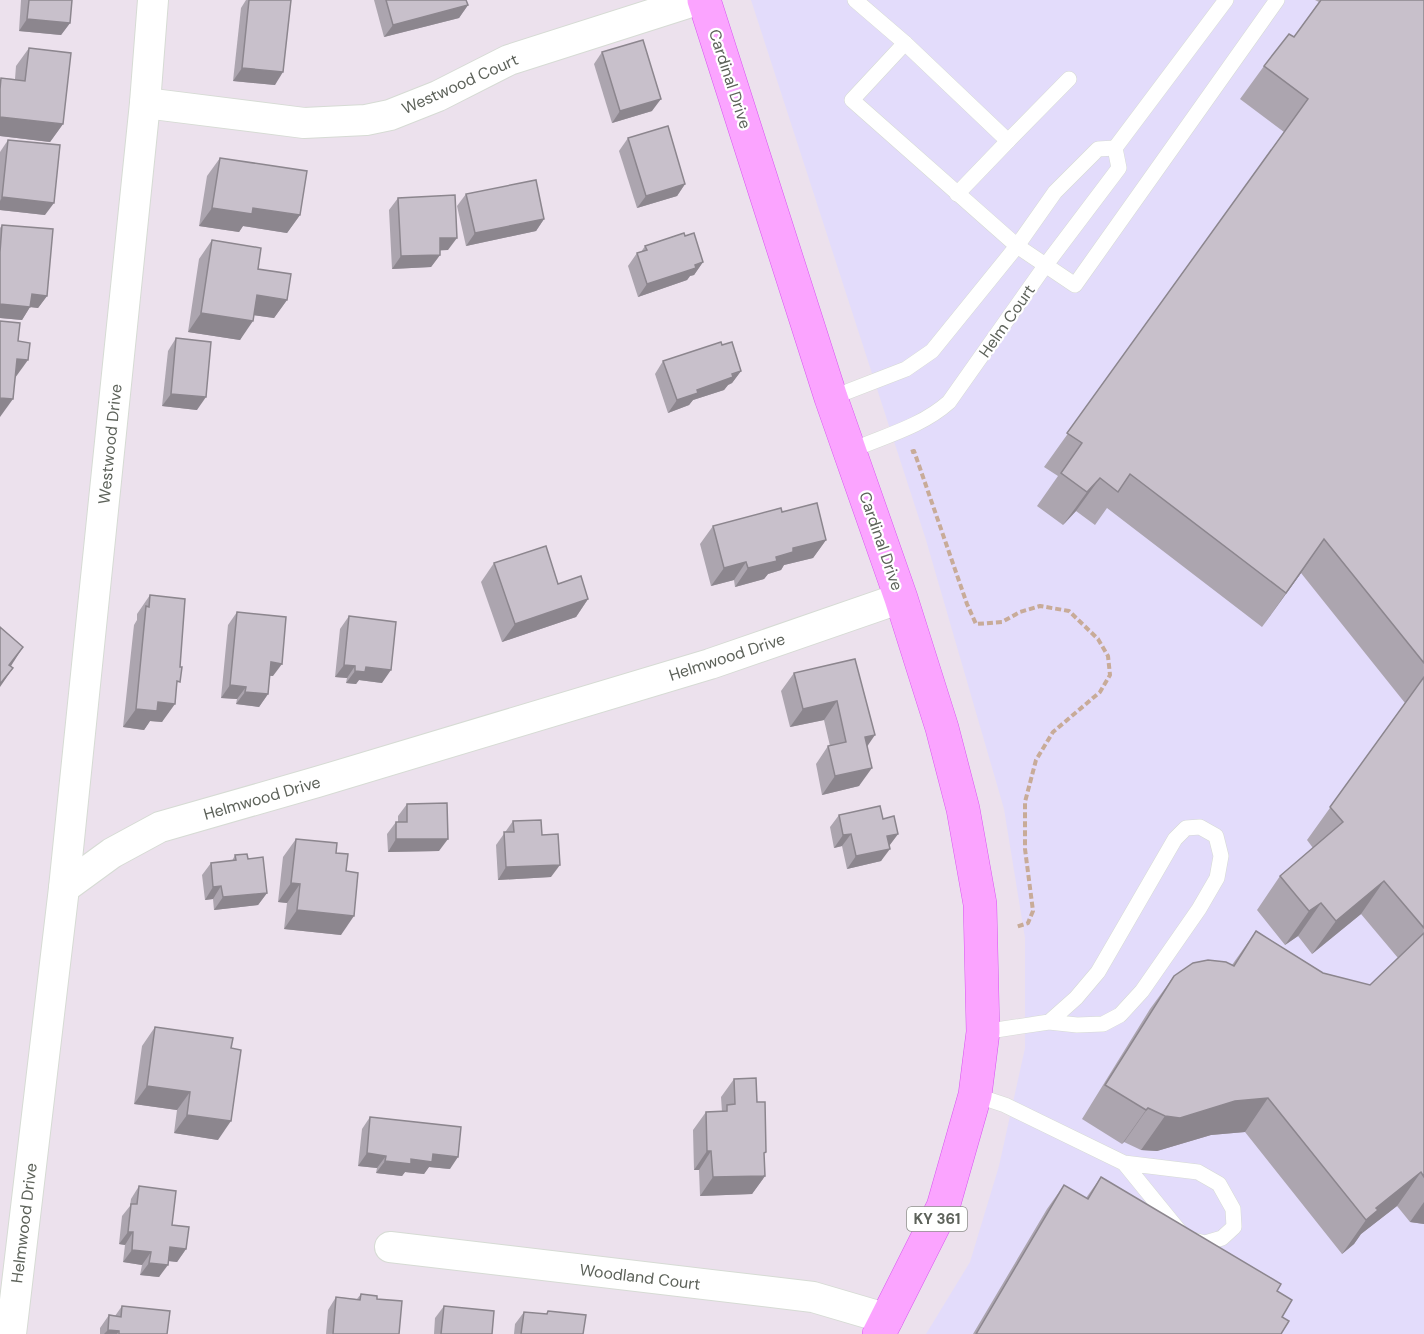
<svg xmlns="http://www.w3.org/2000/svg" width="1424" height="1334" font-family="'DM Sans',sans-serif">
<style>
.medical{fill:#e3dcfb}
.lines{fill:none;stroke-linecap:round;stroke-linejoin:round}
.service-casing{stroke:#d6dbd4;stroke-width:16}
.minor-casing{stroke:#d6dbd4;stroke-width:32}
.primary-casing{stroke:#d856f1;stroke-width:34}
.path{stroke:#c8ab98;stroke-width:4;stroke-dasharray:6 3;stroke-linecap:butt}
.service{stroke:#fff;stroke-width:15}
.minor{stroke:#fff;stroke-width:30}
.primary{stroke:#fba4ff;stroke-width:33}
.wall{fill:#aca5af}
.shaded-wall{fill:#8c868e}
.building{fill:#c8c0cb;stroke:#8c868e;stroke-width:1.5}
.labels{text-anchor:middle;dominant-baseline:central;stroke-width:4.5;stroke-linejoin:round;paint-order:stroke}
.shield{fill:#fff;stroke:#8e918c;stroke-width:1.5}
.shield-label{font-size:15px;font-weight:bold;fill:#5d625a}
.street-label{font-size:16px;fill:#5d625a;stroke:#fff}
</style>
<rect width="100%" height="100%" fill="#ece1ed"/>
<polygon class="medical" points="751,0 1424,0 1424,1334 926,1334 970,1262 999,1166 1025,1048 1025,938 1004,809 926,540"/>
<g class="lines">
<defs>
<g id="service">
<polyline points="855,0 905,43 1008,141 1069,79"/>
<polyline points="905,43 852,100 1017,246 1075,285 1277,0"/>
<polyline points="957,194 1008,141"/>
<polyline points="831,398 906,369 932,351 1017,246 1055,192 1098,149 1115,148"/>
<path d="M 850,451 C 884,436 921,427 949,402 L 1045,266 L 1119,168 L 1115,148 L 1226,0"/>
<polyline points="983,1032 1049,1022 1077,1025 1103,1024 1120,1015 1142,991 1199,909 1217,878 1221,856 1216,836 1200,827 1186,828 1175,839 1098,972 1076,998 1049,1022"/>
<polyline points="975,1095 1005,1105 1124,1163 1198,1172 1219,1184 1233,1209 1234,1227 1222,1238 1205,1243 1185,1238 1124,1163"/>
</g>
<g id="minor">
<polyline points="145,103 304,123 366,120 390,115 438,96 509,60 697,0"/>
<polyline points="64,888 145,103 153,0"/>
<polyline points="390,1247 813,1297 888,1319"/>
<polyline points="11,1334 64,888 112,853 160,827 317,782 710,664 901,598"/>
</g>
<polyline id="primary" points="704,0 831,398 901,598 942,728 963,809 980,904 983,1032 975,1095 943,1207 879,1334"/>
</defs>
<use href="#service" class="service-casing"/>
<use href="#minor" class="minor-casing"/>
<use href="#primary" class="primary-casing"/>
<polyline class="path" points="911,452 914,451 967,604 976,624 1002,622 1020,612 1040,606 1069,611 1098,639 1108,656 1110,675 1100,692 1053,732 1036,760 1025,802 1025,849 1033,911 1028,923 1016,927"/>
<use href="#service" class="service"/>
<use href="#minor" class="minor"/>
<use href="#primary" class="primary"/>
</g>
<g class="wall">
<polygon points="21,0 72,0 70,23 61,35 19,31"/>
<polygon points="246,0 291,0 275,85 233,81 241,8"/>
<polygon points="374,0 466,0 468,5 459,18 384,37"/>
<polygon points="1315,0 1424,0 1424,1224 1410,1222 1397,1206 1361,1234 1354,1244 1342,1254 1245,1132 1211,1135 1157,1151 1141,1150 1124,1142 1122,1144 1082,1119 1150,1009 1174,976 1232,965 1256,931 1323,973 1370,985 1398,958 1361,914 1312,954 1298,936 1285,945 1257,910 1280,876 1313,848 1307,840 1405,703 1301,573 1262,627 1107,508 1095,525 1076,511 1063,525 1037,506 1058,476 1044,467 1284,132 1240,99 1264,66 1294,37 1319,2"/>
<polygon points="29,48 63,124 50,142 0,136 0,80 1,78 15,79 16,66"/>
<polygon points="602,52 652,111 612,123 594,64"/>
<polygon points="628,138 685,184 677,196 637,208 619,151"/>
<polygon points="8,140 45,215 0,210 0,152"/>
<polygon points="220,158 300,215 287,233 243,226 239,232 199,226 207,176"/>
<polygon points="466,194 544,219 536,231 466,246 457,206"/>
<polygon points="398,198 448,250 440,250 440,255 431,267 392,269 389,210"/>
<polygon points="2,225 47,296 38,308 30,307 22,320 0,318 0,228"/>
<polygon points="685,236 703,262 694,275 690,276 687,280 638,297 628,266 637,253 641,252 645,246"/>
<polygon points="212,240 258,269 287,300 274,318 254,315 240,340 188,332 199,259"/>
<polygon points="176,338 197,410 162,406 168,351"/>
<polygon points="722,345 741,371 732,383 728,385 724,390 693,400 689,405 668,413 655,374 663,361"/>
<polygon points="782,512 826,540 813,558 784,565 781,570 768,574 764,579 735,587 734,580 711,586 700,544 713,526"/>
<polygon points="494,563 558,584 588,599 576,617 502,642 481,582"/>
<polygon points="150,595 177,686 162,722 150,721 144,730 123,727 134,625 137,620 137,614"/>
<polygon points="237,612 273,676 270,676 268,694 259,707 236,704 237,699 221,698 228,625"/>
<polygon points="349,616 382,683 359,680 356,684 346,683 347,678 335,677 340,629"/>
<polygon points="855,659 867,747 859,786 822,795 816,764 828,746 830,746 824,720 790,727 781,691 794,673"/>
<polygon points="407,804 439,851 388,852 387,834 396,822 398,822 398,816"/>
<polygon points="839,815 883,819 898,834 889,846 881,861 847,869 842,846 834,848 830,827"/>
<polygon points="513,821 542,835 551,877 498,880 496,845"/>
<polygon points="296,839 336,853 346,871 341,935 284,929 287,903 278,902 283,857"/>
<polygon points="235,855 248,859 267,893 258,905 214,910 213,899 205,900 202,875 211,863 232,861"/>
<polygon points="155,1027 218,1140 174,1133 177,1110 134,1104 142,1046"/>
<polygon points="734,1079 757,1102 764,1156 765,1176 752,1194 700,1196 699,1170 694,1170 693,1130 706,1112 722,1112 721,1097"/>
<polygon points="370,1117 450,1169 429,1167 424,1174 405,1172 402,1176 376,1173 377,1168 358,1166 362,1129"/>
<polygon points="1101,1177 1277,1291 1282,1317 1281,1334 973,1334 1047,1209 1064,1185 1086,1198"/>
<polygon points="139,1186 172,1225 186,1249 177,1262 168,1261 159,1277 140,1275 142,1265 123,1262 125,1245 119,1244 122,1216 130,1206 131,1199"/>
<polygon points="361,1294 399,1334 326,1334 328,1310 336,1297 357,1299"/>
<polygon points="122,1306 167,1334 100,1334 100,1328 109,1315 115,1316"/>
<polygon points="444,1306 492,1334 434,1334 435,1318"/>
<polygon points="548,1311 583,1334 514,1334 515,1324 524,1312 546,1314"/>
</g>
<g class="shaded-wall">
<polygon points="468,5 459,18 384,37 393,25"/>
<polygon points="27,19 70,23 61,35 19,31"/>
<polygon points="242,68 283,72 275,85 233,81"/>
<polygon points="661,99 652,111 612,123 620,111"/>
<polygon points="0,117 63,124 50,142 0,136"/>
<polygon points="685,184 677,196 637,208 646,196"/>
<polygon points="2,197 54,203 45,215 0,210 0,201"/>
<polygon points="212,208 253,208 300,215 287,233 243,226 239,232 199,226"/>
<polygon points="544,219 536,231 466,246 475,233"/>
<polygon points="440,238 457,238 448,250 431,251"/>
<polygon points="440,255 431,267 392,269 401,256"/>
<polygon points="703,262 694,275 690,276 687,280 638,297 647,284 695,265"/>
<polygon points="32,294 47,296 38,308 30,307 22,320 0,318 0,304"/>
<polygon points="257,295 287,300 274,318 244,314"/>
<polygon points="201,313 253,321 240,340 188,332"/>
<polygon points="17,359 28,360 15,378"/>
<polygon points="741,371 732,383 728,385 724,390 693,400 689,405 668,413 677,400 697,390"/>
<polygon points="171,394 206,397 197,410 162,406"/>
<polygon points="0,398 13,399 0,417"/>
<polygon points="1100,478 1076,511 1063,525 1087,492"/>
<polygon points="1324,539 1301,573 1262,627 1286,593"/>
<polygon points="826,540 813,558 784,565 781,570 768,574 764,579 735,587 748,568 793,548"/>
<polygon points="746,562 734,580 711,586 724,568"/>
<polygon points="588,599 576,617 502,642 515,624"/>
<polygon points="23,647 11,666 0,678 9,665"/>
<polygon points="271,662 282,664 273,676 263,675"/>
<polygon points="344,665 355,666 347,678 335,677"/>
<polygon points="366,667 391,670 382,683 359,680 356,684 346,683 355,671"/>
<polygon points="13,668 0,687 0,684"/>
<polygon points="230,685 246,687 237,699 221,698"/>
<polygon points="245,692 268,694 259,707 236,704"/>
<polygon points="837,701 824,720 790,727 803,709"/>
<polygon points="158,702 175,704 162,722 150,721 144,730 123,727 136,709"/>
<polygon points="875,735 862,754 865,737"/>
<polygon points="872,768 859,786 822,795 835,776"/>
<polygon points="851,834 842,846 834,848 843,835"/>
<polygon points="898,834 889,846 887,836"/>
<polygon points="396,839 448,839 439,851 388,852"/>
<polygon points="890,849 881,861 847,869 856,856"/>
<polygon points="560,865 551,877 498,880 506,867"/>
<polygon points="1384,881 1361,914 1312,954 1336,921"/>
<polygon points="291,883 300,884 287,903 278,902"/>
<polygon points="221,886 213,899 205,900 213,887"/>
<polygon points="267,893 258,905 214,910 223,897"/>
<polygon points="1321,903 1298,936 1285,945 1309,911"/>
<polygon points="297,910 354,916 341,935 284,929"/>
<polygon points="147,1086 190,1092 177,1110 134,1104"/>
<polygon points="1268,1098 1245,1132 1211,1135 1157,1151 1141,1150 1165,1116 1235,1101"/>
<polygon points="1148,1108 1124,1142 1122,1144 1146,1110"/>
<polygon points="187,1115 231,1121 218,1140 174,1133"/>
<polygon points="707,1151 711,1151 699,1170 694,1170"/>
<polygon points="367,1153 386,1156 377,1168 358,1166"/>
<polygon points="433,1154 458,1157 450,1169 429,1167 424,1174 405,1172 402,1176 376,1173 385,1161 411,1159"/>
<polygon points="1421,1172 1397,1206 1361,1234 1354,1244 1342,1254 1366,1220 1376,1208"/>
<polygon points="765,1176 752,1194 700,1196 713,1177"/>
<polygon points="1424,1202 1424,1224 1410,1222"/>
<polygon points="128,1232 133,1232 125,1245 119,1244"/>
<polygon points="170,1247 186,1249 177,1262 161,1260"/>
<polygon points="132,1250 151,1252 142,1265 123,1262"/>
<polygon points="149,1263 168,1265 159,1277 140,1275"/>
<polygon points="108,1330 119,1331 117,1334 104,1334"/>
</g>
<g class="building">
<polygon points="29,0 72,0 70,23 27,19"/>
<polygon points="249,0 291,0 283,72 242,68"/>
<polygon points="386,0 466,0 468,5 393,25"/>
<polygon points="1321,0 1424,0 1424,663 1324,539 1286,593 1130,474 1118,492 1100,478 1087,492 1061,473 1082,443 1067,433 1308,99 1264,66 1289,34 1294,37"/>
<polygon points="643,40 661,99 620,111 602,52"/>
<polygon points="29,48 71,53 63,124 0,117 0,89 1,78 25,81"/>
<polygon points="668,126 685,184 646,196 628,138"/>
<polygon points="8,140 60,145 54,203 2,197"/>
<polygon points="220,158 307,171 300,215 253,208 252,214 212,208"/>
<polygon points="536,180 544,219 475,233 466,194"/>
<polygon points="455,195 457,238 440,238 440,255 401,256 398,198"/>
<polygon points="2,225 53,229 47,296 32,294 30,307 0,304 0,252"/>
<polygon points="684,233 685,236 694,233 703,262 695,265 696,268 647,284 637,253 647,250 645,246"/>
<polygon points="212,240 261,248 258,269 291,274 287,300 257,295 253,321 201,313"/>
<polygon points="0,321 20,323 18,341 30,343 28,360 17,359 13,399 0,398"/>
<polygon points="176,338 211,342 206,397 171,394"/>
<polygon points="721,342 722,345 732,342 741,371 732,374 733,377 697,390 698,393 677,400 663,361"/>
<polygon points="817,503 826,540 793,548 793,552 776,557 777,561 748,568 746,562 724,568 713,526 781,508 782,512"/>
<polygon points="546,546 558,584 581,576 588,599 515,624 494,563"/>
<polygon points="150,595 185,599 180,667 182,667 180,682 177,681 175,704 158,702 157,711 136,709 146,606 149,607"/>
<polygon points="237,612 286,617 282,664 271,662 268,694 245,692 246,687 230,685"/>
<polygon points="349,616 396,622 391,670 366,667 365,672 355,671 355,666 344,665"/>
<polygon points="0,627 23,647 9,665 13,668 0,684"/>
<polygon points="855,659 875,735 865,737 872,768 835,776 828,746 846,742 837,701 803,709 794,673"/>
<polygon points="1424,677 1424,928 1384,881 1336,921 1321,903 1309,911 1280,876 1343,822 1330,807"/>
<polygon points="447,803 448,839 396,839 396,822 407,822 407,804"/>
<polygon points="880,806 883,819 894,816 898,834 887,836 890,849 856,856 851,834 843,835 839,815"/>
<polygon points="541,820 542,835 558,834 560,865 506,867 504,832 514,832 513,821"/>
<polygon points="296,839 337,843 336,853 348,854 346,871 358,873 354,916 297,910 300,884 291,883"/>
<polygon points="247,854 248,859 263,857 267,893 223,897 221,886 213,887 211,863 236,860 235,855"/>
<polygon points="1256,931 1323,973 1370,985 1424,933 1424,1177 1421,1172 1376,1208 1378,1210 1366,1220 1268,1098 1235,1101 1180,1118 1165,1116 1148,1108 1146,1110 1105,1085 1174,976 1193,963 1208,960 1226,962 1234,966"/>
<polygon points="155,1027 233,1038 231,1048 241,1050 231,1121 187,1115 190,1092 147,1086"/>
<polygon points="756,1078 757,1102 765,1102 766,1152 764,1153 765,1176 713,1177 711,1151 707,1151 706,1112 727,1111 727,1105 735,1104 734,1079"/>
<polygon points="370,1117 461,1127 458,1157 433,1154 432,1162 411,1159 411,1164 385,1161 386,1156 367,1153"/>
<polygon points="1101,1177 1281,1284 1277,1291 1292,1300 1282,1317 1289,1321 1281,1334 976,1334 1064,1185 1088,1199"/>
<polygon points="139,1186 176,1191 172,1225 189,1227 186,1249 170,1247 168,1265 149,1263 151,1252 132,1250 133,1232 128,1232 131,1204 137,1204"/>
<polygon points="361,1294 377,1296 377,1299 402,1301 399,1334 333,1334 336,1297 360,1300"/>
<polygon points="122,1306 170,1311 167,1334 119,1334 119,1331 108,1330 109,1315 121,1317"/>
<polygon points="444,1306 494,1311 492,1334 441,1334"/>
<polygon points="548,1311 586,1315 583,1334 521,1334 524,1312 547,1314"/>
</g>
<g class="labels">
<rect class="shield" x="907" y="1207" width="60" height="24" rx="4.5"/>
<g class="shield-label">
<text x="937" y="1219">KY 361</text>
</g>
<g class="street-label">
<text transform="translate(730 79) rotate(72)">Cardinal Drive</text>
<text transform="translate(460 84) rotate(-24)">Westwood Court</text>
<text transform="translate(1007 321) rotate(-55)">Helm Court</text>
<text transform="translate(110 444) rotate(-84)">Westwood Drive</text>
<text transform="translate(881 541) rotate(71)">Cardinal Drive</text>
<text transform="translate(727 657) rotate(-18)">Helmwood Drive</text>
<text transform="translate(262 798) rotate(-16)">Helmwood Drive</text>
<text transform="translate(24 1223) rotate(-83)">Helmwood Drive</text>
<text transform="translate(640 1277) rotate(7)">Woodland Court</text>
</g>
</g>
</svg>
